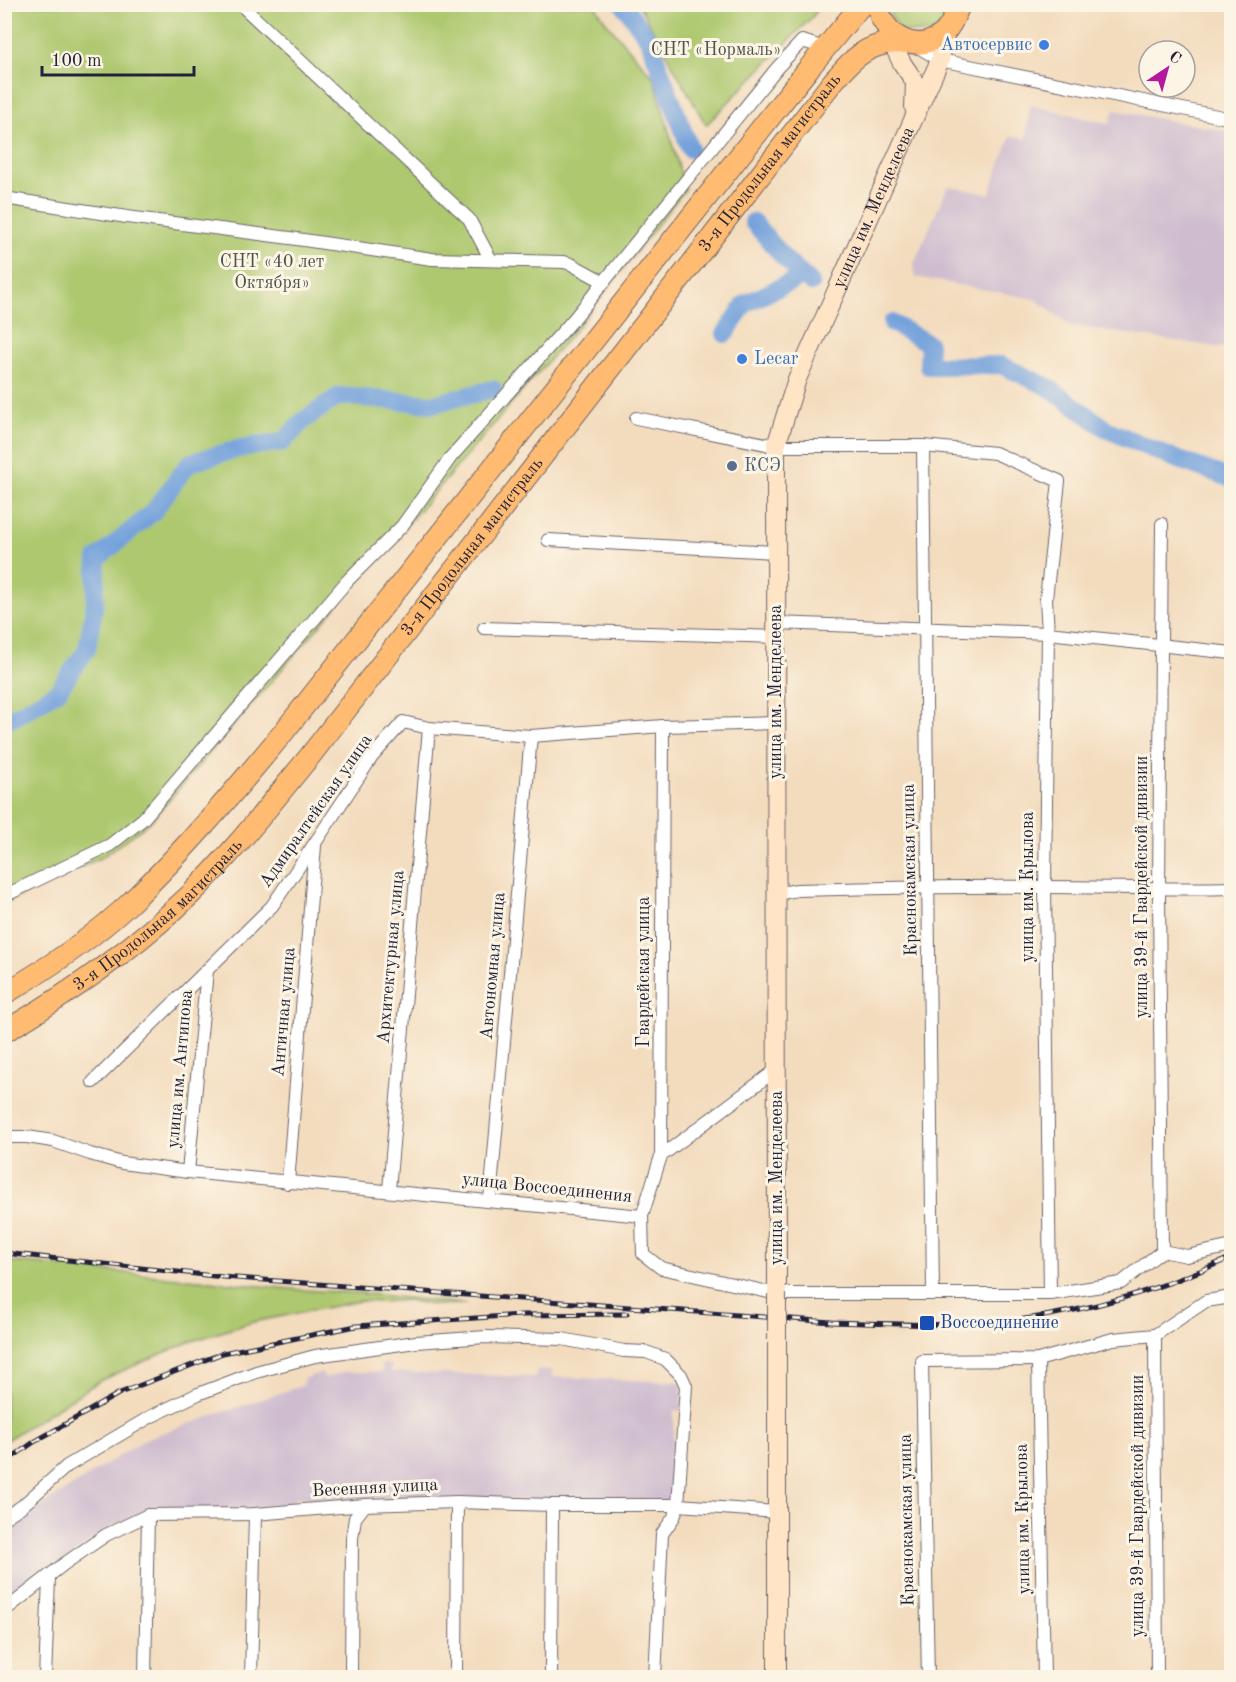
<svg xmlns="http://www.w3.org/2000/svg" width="1236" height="1682" font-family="'Old Standard TT',serif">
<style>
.industrial{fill:#cfbdcf}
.green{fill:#adc86e;stroke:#687554;stroke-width:1.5}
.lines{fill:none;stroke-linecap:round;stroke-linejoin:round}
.river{stroke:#72a0db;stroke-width:18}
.minor-casing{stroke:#6b6369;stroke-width:14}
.secondary-casing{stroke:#6b6369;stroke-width:20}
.trunk-casing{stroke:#6b6369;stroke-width:23}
.minor{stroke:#fff;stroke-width:12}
.secondary{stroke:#ffe4c6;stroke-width:18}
.trunk{stroke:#ffbb71;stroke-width:21}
.rail-casing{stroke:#22223b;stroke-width:5}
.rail{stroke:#fcf5e5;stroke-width:3;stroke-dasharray:9;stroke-linecap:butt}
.secondary-bridge-casing{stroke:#6b6369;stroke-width:20;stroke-linecap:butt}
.secondary-bridge{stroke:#ffe4c6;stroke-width:18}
.shop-dot{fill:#3f7fe0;stroke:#fcf5e5;stroke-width:2}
.service-dot{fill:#5c6f8a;stroke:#fcf5e5;stroke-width:2}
.transit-dot{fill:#1a4fb4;stroke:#fcf5e5;stroke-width:2}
.labels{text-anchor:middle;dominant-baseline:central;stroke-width:6;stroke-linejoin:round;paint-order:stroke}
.shop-label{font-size:18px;fill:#366cbe;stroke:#fcf5e5;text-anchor:end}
.park-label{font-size:18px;fill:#4c544a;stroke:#fcf5e5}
.street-label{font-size:18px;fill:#22223b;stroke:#fcf5e5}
.service-label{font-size:18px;fill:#4e5e75;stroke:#fcf5e5;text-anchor:start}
.transit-label{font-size:18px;fill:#164399;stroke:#fcf5e5;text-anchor:start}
</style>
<rect width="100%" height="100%" fill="#fcf5e5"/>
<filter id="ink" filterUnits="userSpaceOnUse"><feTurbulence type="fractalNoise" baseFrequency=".0167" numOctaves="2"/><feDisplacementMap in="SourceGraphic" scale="12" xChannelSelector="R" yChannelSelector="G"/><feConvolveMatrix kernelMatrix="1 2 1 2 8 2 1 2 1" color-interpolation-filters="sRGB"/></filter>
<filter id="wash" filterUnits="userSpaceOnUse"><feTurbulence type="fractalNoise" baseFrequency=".008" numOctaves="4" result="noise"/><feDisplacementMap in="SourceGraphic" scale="24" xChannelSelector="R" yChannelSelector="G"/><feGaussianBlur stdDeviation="1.35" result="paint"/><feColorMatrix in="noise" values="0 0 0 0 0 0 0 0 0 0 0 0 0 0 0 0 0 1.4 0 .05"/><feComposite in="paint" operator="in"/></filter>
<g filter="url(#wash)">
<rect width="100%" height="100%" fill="#f3dcbe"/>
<g class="industrial">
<polygon points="1030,105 1110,124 1114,110 1231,132 1231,349 1071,326 1035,299 915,277 914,263 948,186 989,194 1011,135 1026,139"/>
<polygon points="382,1364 391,1364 391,1372 536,1377 537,1370 552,1370 552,1377 682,1382 681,1411 674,1411 671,1501 294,1498 293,1507 166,1511 165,1506 155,1506 105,1530 5,1608 5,1534 40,1507 147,1438 304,1385 303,1379 322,1372 325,1378 344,1372 382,1372"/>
</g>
<g class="green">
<polygon points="5,5 595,5 606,22 654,78 685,189 575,330 149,823 102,857 5,903"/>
<polygon points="639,5 819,5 814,15 706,125"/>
<polygon points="884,5 951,5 945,22 931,34 901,31"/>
<polygon points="5,1261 302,1290 359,1293 466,1304 433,1305 407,1300 382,1302 360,1301 253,1322 189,1342 101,1380 5,1441"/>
</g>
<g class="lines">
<g class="river">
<polyline points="623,4 649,40 690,149"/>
<polyline points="753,222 785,259 811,283"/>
<polyline points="892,323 929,344 928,366 1001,365 1048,387 1108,430 1168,456 1232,479"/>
<polyline points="725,334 745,304 803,276"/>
<polyline points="4,715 13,718 58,691 87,649 95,603 97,559 153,512 189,463 241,448 283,442 304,420 339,396 433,404 493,389"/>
</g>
</g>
</g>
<g filter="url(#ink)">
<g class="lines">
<defs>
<g id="minor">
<polyline points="240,4 469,219 491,260"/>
<polyline points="913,44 940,60 1232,119"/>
<polyline points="4,198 127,217 290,238 432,259 564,262 571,264 604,282"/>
<polyline points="636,418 776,446 923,446 995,453 1059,481 1046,599 1048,633 1045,887 1050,1294"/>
<polyline points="923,446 933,1294"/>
<polyline points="1162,524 1159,890 1162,1251"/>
<polyline points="548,540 776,552"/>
<polyline points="776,623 1048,633 1232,653"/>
<polyline points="484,628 776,637"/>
<polyline points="663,726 661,1156 642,1216 643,1254 661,1268 777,1294 1050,1294 1121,1283 1162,1251"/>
<path d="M 776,894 L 797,890 C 879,888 962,886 1044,887 C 1107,887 1169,890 1232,888"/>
<polyline points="4,896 110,845 143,819 348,580 402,526 451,457 573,320 777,68 802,41 825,48"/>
<polyline points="93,1082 272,906 315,843 372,757 403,722 429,728 531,736 663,726 776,723"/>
<polyline points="4,1137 27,1137 53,1141 90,1154 122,1163 188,1172 642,1216"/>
<polyline points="661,1156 776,1070"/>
<polyline points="188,1172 207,970"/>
<polyline points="288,1183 315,846"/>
<polyline points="389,1190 429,728"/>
<polyline points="490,1200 531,736"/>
<polyline points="1162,1251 1187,1256 1232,1246"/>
<polyline points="1155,1335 1157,1678"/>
<polyline points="1038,1360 1044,1678"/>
<polyline points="4,1518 22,1506 67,1466 150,1417 198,1394 256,1372 315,1356 416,1342 486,1337 562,1339 624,1351 646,1352 665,1359 681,1375 686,1386 678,1505 674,1517 662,1534 655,1678"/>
<polyline points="4,1611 64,1564 106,1535 148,1515 255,1514 365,1505 457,1502 552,1505 678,1505 777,1512"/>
<polyline points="45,1678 49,1578"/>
<polyline points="145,1678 148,1515"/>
<polyline points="251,1678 255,1514"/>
<polyline points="351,1678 352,1538 355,1518 365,1505"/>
<polyline points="456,1678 457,1502"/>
<polyline points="551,1678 552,1505"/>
<polyline points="928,1678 922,1361 1038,1360 1113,1339 1155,1335 1206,1301 1232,1297"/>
</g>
<g id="secondary">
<polyline points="887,32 902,63 915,82 914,108"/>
<path id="s1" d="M 777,1294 L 776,446 L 797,379 L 940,60 L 946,31"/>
<polyline points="777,1354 777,1678"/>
</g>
<g id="trunk">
<path d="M 877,4 C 882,34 913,55 940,36 C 950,30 955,15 960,4"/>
<path d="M 4,994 C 48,968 93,938 130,903 C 185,850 234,792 282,734 L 809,68 L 862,4"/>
<path id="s2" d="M 4,1032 C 72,992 135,948 191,894 C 234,852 271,803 310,756 L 831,84 C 844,69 859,50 880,45 C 889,42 900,43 909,42"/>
</g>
</defs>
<use href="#minor" class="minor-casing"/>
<use href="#secondary" class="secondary-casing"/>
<use href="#trunk" class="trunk-casing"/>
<use href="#minor" class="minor"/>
<use href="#secondary" class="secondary"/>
<use href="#trunk" class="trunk"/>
<defs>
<g id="rail">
<path d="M 4,1253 L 223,1277 L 832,1322 C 896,1324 961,1328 1025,1319 C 1096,1309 1167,1287 1232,1257"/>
<polyline points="4,1463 34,1442 120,1393 223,1353 356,1326 521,1315 627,1314"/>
</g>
</defs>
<use href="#rail" class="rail-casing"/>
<use href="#rail" class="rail"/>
<defs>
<polyline id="secondary-bridge" points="777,1294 777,1354"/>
</defs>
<use href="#secondary-bridge" class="secondary-bridge-casing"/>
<use href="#secondary-bridge" class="secondary-bridge"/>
</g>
</g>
<g class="shop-dot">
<circle cx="1044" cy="45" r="6"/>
<circle cx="742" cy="359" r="6"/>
</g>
<circle class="service-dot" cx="732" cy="466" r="6"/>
<rect class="transit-dot" x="919" y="1315" width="16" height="16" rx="3"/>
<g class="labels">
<g class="shop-label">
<text x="1032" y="45">Автосервис</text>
<text x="754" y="359" text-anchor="start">Lecar</text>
</g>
<g class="park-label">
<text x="716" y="50">СНТ «Нормаль»</text>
<text x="272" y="262">СНТ «40 лет<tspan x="272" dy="21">Октября»</tspan></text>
</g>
<g class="street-label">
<text stroke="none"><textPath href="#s2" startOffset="1166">3-я Продольная магистраль</textPath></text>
<text stroke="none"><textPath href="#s1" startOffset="1106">улица им. Менделеева</textPath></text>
<text stroke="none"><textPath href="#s2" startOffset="680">3-я Продольная магистраль</textPath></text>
<text transform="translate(776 692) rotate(-90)">улица им. Менделеева</text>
<text transform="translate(316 811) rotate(-55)">Адмиралтейская улица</text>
<text transform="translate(910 870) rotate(-91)">Краснокамская улица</text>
<text transform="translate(1028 887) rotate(-90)">улица им. Крылова</text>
<text transform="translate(1142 887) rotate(-90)">улица 39-й Гвардейской дивизии</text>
<text stroke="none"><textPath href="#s2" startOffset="194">3-я Продольная магистраль</textPath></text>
<text transform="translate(391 957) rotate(-85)">Архитектурная улица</text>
<text transform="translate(493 966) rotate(-85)">Автономная улица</text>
<text transform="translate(644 972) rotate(-90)">Гвардейская улица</text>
<text transform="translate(284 1012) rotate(-85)">Античная улица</text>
<text transform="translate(180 1069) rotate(-85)">улица им. Антипова</text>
<text transform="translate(777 1178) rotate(-90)">улица им. Менделеева</text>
<text transform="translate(547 1188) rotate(6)">улица Воссоединения</text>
<text transform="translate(375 1488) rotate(-3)">Весенняя улица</text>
<text transform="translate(1138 1506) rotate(-90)">улица 39-й Гвардейской дивизии</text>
<text transform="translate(1023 1519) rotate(-91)">улица им. Крылова</text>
<text transform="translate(907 1520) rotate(-91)">Краснокамская улица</text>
</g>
<g class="service-label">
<text x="744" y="466">КСЭ</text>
</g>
<g class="transit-label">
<text x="940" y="1323">Воссоединение</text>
</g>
</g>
<rect width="1236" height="1682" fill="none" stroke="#fcf5e5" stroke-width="24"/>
<g transform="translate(1167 69) rotate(36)"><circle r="28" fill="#fcf5e5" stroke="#a5a1a1" stroke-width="1.5"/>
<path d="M0-4.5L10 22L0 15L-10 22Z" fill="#b5179e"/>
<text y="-9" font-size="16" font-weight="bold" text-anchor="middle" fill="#22223b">С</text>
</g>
<path d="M42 66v9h152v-9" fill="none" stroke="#22223b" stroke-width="3"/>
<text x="51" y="66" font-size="18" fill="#22223b" stroke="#fcf5e5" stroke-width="4.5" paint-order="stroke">100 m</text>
</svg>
